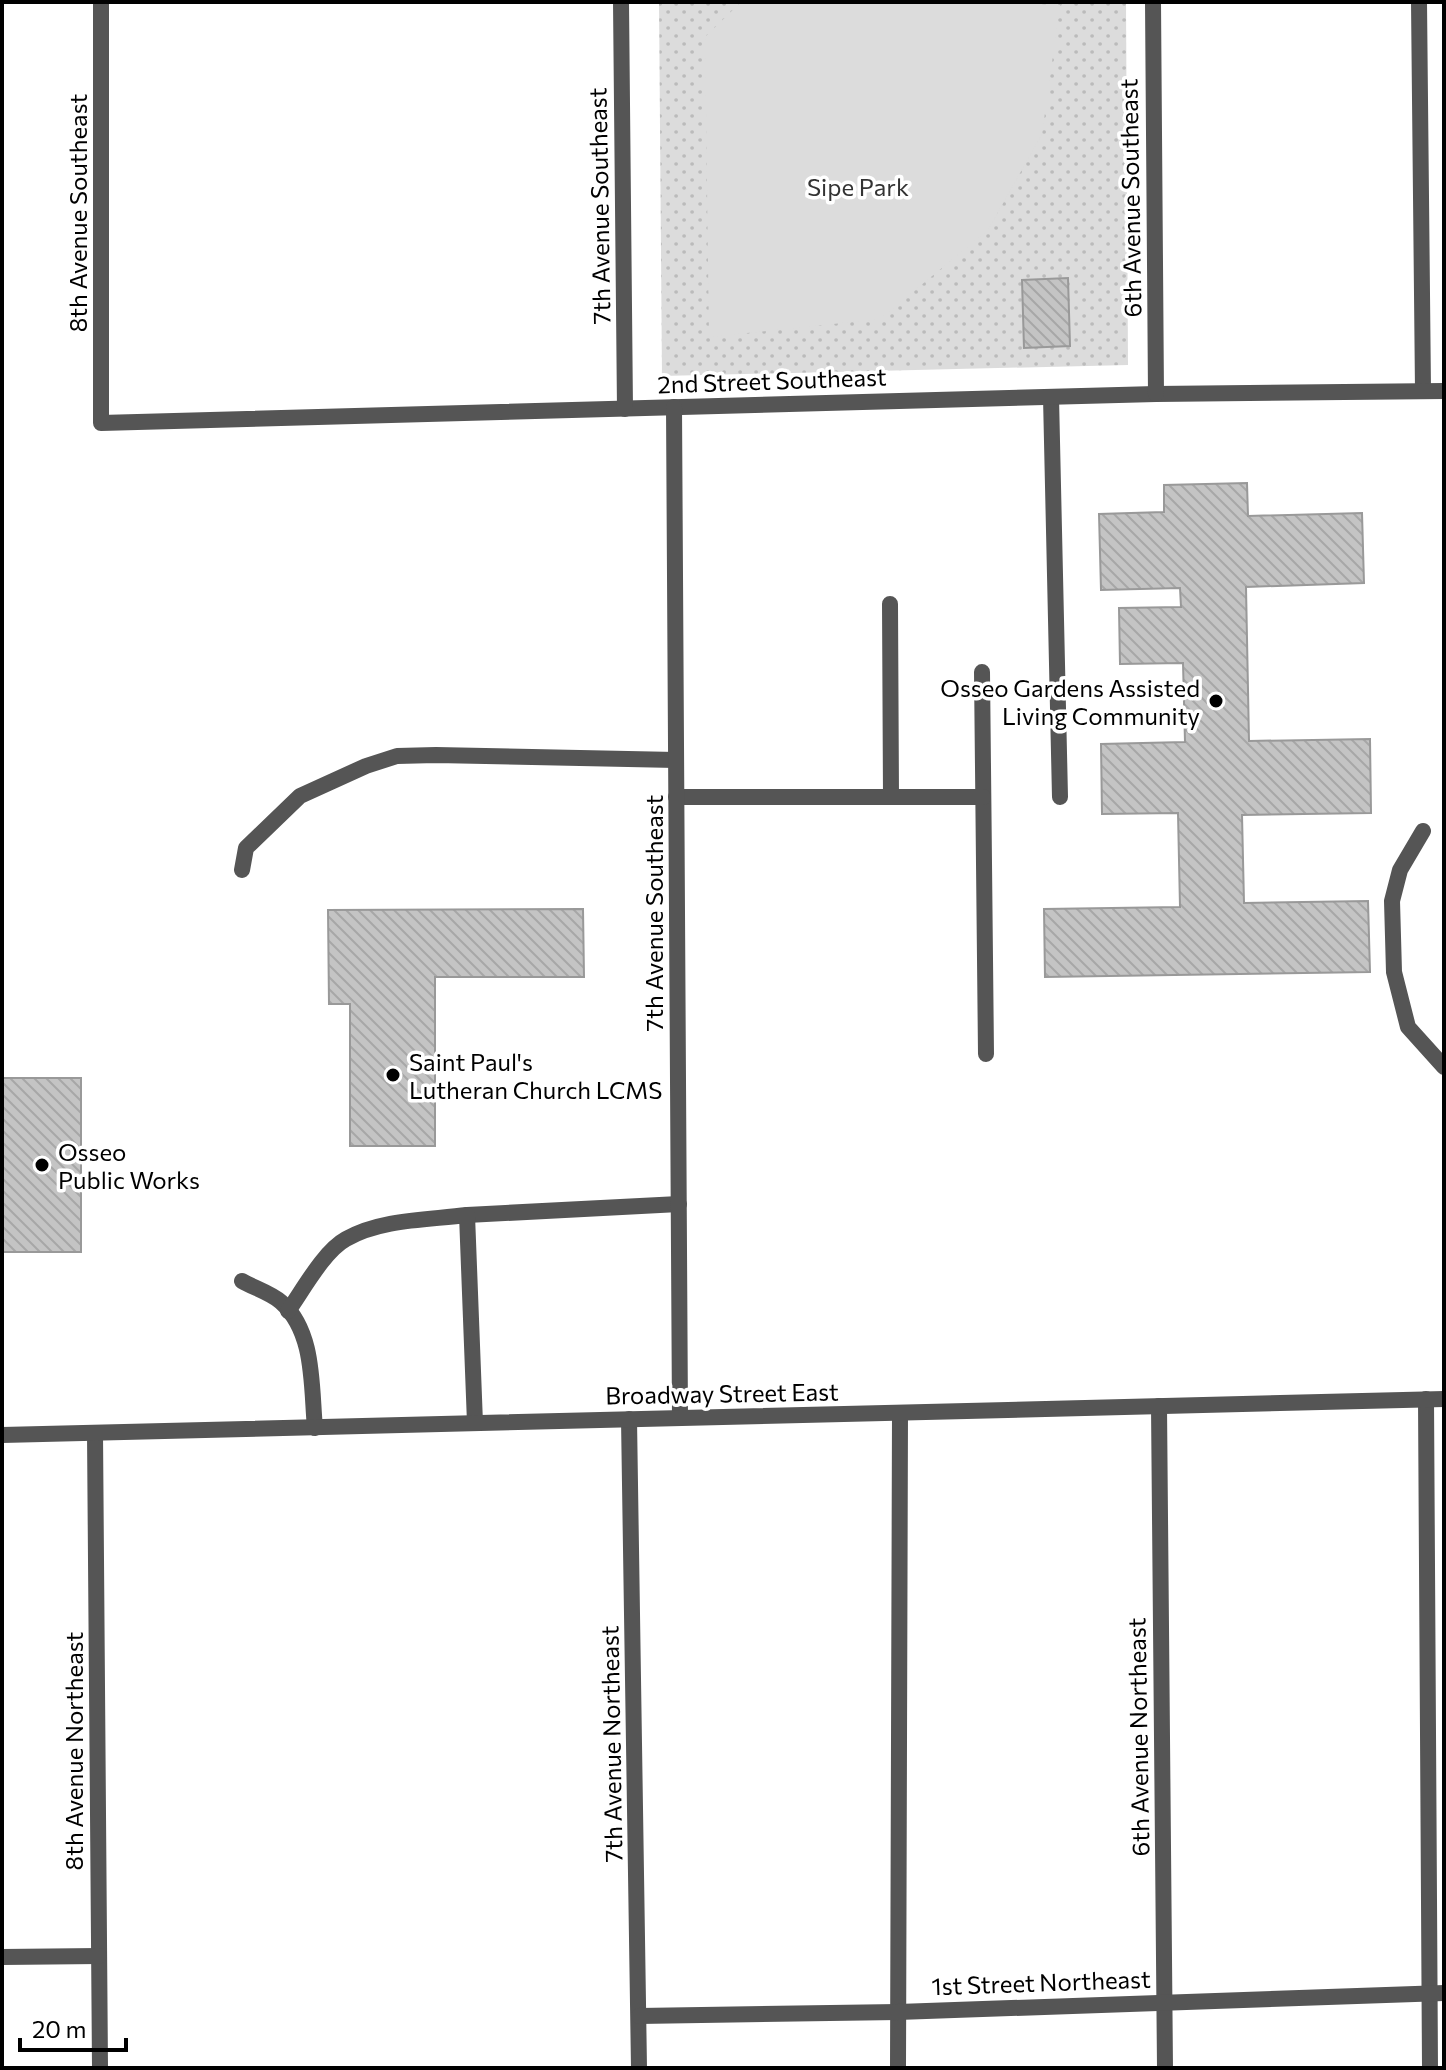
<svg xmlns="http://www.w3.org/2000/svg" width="1446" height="2070" font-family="Commissioner,sans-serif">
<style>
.grass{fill:url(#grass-dots)}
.garden{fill:#dcdcdc}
.building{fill:url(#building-back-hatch);stroke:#999;stroke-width:2}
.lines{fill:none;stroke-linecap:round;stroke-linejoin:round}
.lane{stroke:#555;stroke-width:16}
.street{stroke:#555;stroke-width:16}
.poi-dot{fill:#000;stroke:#fff;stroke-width:3}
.labels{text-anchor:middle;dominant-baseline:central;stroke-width:7;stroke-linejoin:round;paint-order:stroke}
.park-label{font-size:24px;fill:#333;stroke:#fff}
.street-label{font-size:24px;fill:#000;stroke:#fff}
.poi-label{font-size:24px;fill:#000;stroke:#fff;text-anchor:start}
</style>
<defs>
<pattern id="grass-dots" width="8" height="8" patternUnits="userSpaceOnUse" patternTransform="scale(2)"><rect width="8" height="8" fill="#dcdcdc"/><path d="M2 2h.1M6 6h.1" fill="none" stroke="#bbb" stroke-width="1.8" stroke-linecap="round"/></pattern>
<pattern id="building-back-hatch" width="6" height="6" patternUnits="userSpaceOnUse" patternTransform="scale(2)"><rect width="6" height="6" fill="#c4c4c4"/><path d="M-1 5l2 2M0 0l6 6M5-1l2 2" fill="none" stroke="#a7a7a7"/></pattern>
</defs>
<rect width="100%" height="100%" fill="#fff"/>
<polygon class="grass" points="659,2 1126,2 1128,365 662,376"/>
<polygon class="garden" points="741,2 989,2 1060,5 1042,134 988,230 880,319 709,337 705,37"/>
<g class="building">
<polygon points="1068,278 1070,346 1024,348 1022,280"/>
<polygon points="1247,483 1248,516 1362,513 1364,583 1246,587 1249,741 1370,739 1371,813 1242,815 1244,903 1368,901 1370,972 1045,977 1044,909 1180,907 1178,813 1102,814 1101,744 1185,742 1183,663 1120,664 1119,608 1181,607 1180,588 1101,590 1099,514 1164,512 1164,485"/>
<polygon points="583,909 584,977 435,977 435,1146 350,1146 350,1004 329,1004 328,910"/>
<rect x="2" y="1078" width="79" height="174"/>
</g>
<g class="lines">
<g class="lane">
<polyline points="1419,2 1423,391"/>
<polyline points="1051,397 1060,797"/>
<polyline points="890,604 891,797"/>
<polyline points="982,672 986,1054"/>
<polyline points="676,797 983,797"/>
<polyline points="1423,831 1400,870 1392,901 1394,972 1408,1027 1444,1067"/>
<polyline points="242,870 246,848 300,796 366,766 397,756 436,755 676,760"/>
<polyline points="467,1215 679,1204"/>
<path d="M 242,1281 C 254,1288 271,1293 281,1302 C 315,1332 311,1386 315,1428"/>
<path d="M 288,1311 C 303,1290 324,1251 346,1239 C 381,1219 428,1220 467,1215 L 475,1423"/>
<polyline points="1426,1399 1430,2068"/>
<polyline points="898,2068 900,1413"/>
</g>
<g class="street">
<polyline points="101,2 101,423 1156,394 1444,391"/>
<polyline points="621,2 625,409"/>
<polyline points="1153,2 1156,394"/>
<polyline points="674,407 680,1418"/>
<polyline points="1159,1406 1165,2068"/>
<polyline points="629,1419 639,2068"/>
<polyline points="95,1433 100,2068"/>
<polyline points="2,1435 1444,1399"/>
<polyline points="2,1957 99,1956"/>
<polyline points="639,2016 898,2012 1444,1993"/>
</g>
</g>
<g class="poi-dot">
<circle cx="1216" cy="701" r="8"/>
<circle cx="393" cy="1075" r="8"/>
<circle cx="42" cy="1165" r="8"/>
</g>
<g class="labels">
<g class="park-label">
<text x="858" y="186">Sipe Park</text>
</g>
<g class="street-label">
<text transform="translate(1130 198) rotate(-91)">6th Avenue Southeast</text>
<text transform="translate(599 206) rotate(-91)">7th Avenue Southeast</text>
<text transform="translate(77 213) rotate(-90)">8th Avenue Southeast</text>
<text transform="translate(772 380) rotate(-2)">2nd Street Southeast</text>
<text transform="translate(653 913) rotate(-90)">7th Avenue Southeast</text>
<text transform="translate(722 1393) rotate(-1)">Broadway Street East</text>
<text transform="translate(1138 1737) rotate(-91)">6th Avenue Northeast</text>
<text transform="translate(611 1744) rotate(-91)">7th Avenue Northeast</text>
<text transform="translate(73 1751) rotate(-90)">8th Avenue Northeast</text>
<text transform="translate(1041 1982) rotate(-2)">1st Street Northeast</text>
</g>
<g class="poi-label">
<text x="1200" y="687" text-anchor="end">Osseo Gardens Assisted<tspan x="1200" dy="28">Living Community</tspan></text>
<text x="409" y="1061">Saint Paul's<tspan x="409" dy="28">Lutheran Church LCMS</tspan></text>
<text x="58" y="1151">Osseo<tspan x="58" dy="28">Public Works</tspan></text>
</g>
</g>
<rect width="1446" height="2070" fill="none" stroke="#000000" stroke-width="8"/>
<path d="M20 2038v12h106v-12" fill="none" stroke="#000000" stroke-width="4"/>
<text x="32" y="2038" font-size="24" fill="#000000" stroke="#ffffff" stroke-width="6" paint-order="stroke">20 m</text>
</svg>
